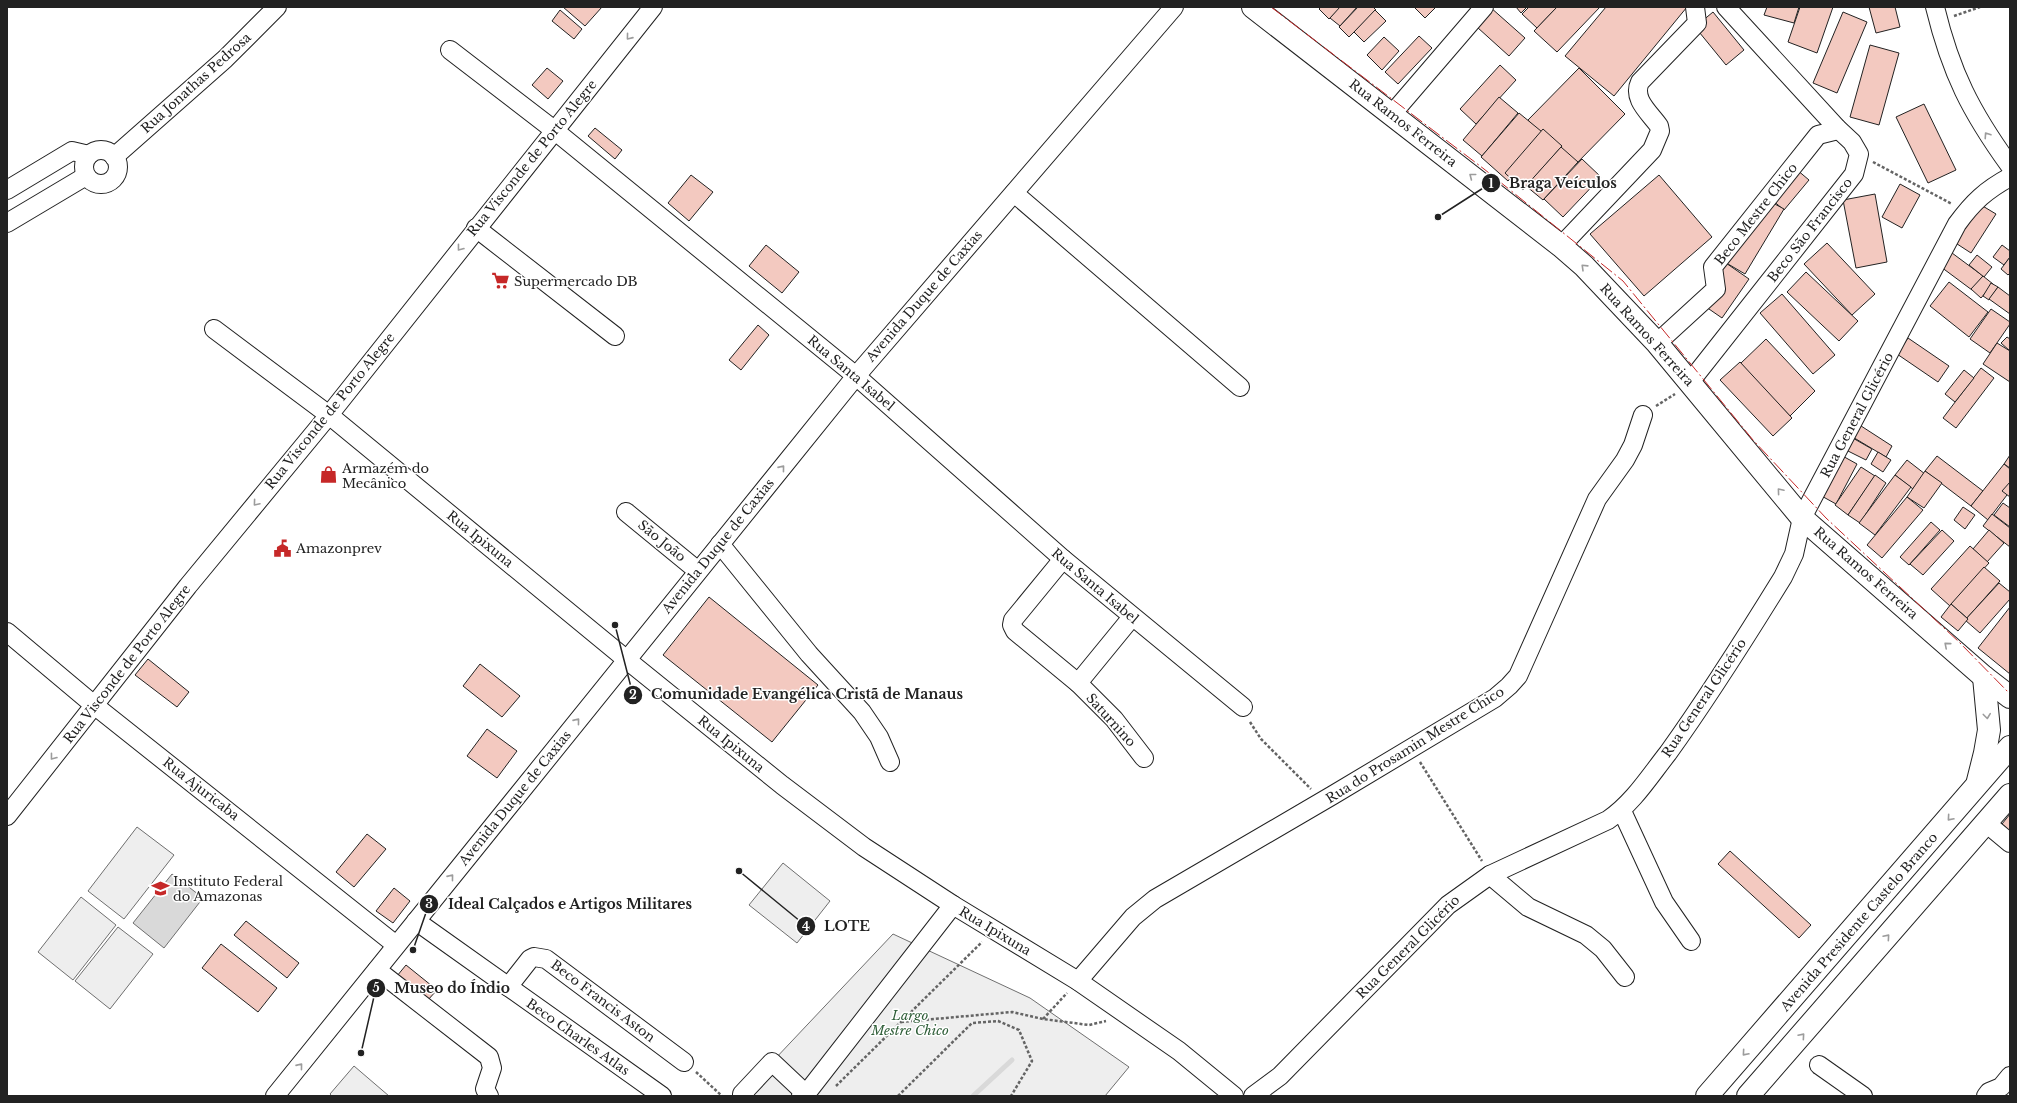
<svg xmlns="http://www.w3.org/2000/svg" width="2017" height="1103" font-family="'Libre Baskerville',serif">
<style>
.green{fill:#eee;stroke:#6f6f6f}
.water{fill:#d9d9d9;stroke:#6f6f6f}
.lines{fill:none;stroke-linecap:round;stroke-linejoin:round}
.stream{stroke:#d9d9d9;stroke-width:5}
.building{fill:#f3c9c0;stroke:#222}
.minor-casing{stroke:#222;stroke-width:20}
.major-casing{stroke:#222;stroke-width:24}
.path{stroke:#646464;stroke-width:2.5;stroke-dasharray:3 2;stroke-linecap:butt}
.minor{stroke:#fff;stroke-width:18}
.major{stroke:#fff;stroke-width:22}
.power{stroke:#c62828;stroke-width:1;stroke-dasharray:14 3 2 3;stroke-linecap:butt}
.oneway{stroke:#9c9c9c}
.labels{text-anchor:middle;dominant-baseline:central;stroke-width:3;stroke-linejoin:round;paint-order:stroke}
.street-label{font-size:13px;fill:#222;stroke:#fff}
.poi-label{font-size:13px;fill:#222;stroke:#fff;text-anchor:start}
.park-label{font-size:13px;font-style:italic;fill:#2f5e38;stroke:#fff}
.leader{fill:none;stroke:#222;stroke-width:1.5}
.callout-dot{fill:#222;stroke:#fff;stroke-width:1.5}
.mark-label{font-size:12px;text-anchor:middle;font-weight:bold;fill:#fff}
.callout-label{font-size:14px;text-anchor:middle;font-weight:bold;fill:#222;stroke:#fff;stroke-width:3;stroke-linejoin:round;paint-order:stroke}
</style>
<rect width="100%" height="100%" fill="#fff"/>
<g class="green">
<polygon points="137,827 174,855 124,919 88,891"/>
<polygon points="783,863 830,901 797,943 749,905"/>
<polygon points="81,897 116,925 73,980 38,952"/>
<polygon points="118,927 153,954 110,1009 75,981"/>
<polygon points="893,934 1030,998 1129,1067 1105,1096 740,1096"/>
<polygon points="354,1066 389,1096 332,1096 330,1094"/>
</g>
<polygon class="water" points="172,874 203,898 164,948 133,923"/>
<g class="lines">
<polyline class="stream" points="973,1096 1012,1060"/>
</g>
<g class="building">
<polygon points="563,7 602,7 585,26"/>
<polygon points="1321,7 1341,7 1329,19 1319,9"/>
<polygon points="1340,7 1357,7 1340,26 1330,18"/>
<polygon points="1358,7 1373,7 1376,10 1349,37 1339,27"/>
<polygon points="1414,7 1434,7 1435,8 1425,18"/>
<polygon points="1490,7 1525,38 1509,56 1467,18"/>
<polygon points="1516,7 1527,7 1521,13"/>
<polygon points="1529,7 1557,7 1537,28 1522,14"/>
<polygon points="1557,7 1600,7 1557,52 1534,31"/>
<polygon points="1606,7 1687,7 1614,96 1565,56"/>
<polygon points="1767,7 1799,7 1794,23 1764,15"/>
<polygon points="1800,7 1833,7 1817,53 1788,42"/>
<polygon points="1869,7 1895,7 1900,27 1876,33"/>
<polygon points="560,10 582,29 574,39 552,21"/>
<polygon points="1375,10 1386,21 1364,42 1354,32"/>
<polygon points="1713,12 1744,50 1726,65 1695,27"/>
<polygon points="1843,12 1867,22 1837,93 1813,83"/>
<polygon points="1419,36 1432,48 1398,84 1385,72"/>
<polygon points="1384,37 1399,51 1382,70 1367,55"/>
<polygon points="1870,45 1899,53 1879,125 1850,117"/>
<polygon points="1500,65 1516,80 1476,124 1460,109"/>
<polygon points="547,68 563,81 548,99 532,85"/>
<polygon points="1579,68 1625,114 1574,166 1528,120"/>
<polygon points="1499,97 1518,113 1482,156 1463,140"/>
<polygon points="1924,104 1956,170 1928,183 1896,117"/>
<polygon points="1519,113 1547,136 1508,181 1481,157"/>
<polygon points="595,128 622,150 615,159 588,136"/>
<polygon points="1543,129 1562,146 1523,190 1505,173"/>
<polygon points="1561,147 1578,162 1543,200 1526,186"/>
<polygon points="1582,159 1601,177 1563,217 1544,199"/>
<polygon points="1790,164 1809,180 1784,210 1765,194"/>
<polygon points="691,175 713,192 689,221 668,203"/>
<polygon points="1659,175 1712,237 1644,296 1590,234"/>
<polygon points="1900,184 1920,195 1902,228 1882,217"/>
<polygon points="1875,194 1887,262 1856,268 1843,200"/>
<polygon points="1762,197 1784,209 1745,274 1723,261"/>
<polygon points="1976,202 1996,214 1971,253 1951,240"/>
<polygon points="1827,243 1875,294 1852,315 1804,264"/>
<polygon points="766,245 799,272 782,293 749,266"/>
<polygon points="2002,245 2010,251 2010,257 2004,265 1993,257"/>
<polygon points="1948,250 1983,276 1972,290 1937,264"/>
<polygon points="1977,255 1992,267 1984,277 1969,265"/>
<polygon points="2010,257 2010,273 2008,275 2001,269"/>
<polygon points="1723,261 1749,279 1722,318 1696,300"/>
<polygon points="1806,272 1858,321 1839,341 1787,292"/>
<polygon points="1983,276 1993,284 1981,298 1971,289"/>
<polygon points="1949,282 1988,312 1969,337 1930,306"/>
<polygon points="1991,283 1998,287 1989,300 1983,296"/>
<polygon points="1998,287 2010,296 2010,314 1989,299"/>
<polygon points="1782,294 1835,355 1813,374 1760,313"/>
<polygon points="1991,309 2010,322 2010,324 1990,353 1970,339"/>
<polygon points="758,325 769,335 741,370 729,360"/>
<polygon points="2007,337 2010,339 2010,351 2001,343"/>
<polygon points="1908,338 1949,366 1938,382 1897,354"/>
<polygon points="1766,339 1815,391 1790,416 1740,364"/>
<polygon points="1997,343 2010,351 2010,382 1983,364"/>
<polygon points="1740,362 1792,418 1773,436 1720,380"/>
<polygon points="1981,368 1994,378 1956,428 1943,418"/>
<polygon points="1964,370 1974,378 1955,402 1945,394"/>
<polygon points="1858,424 1892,446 1886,457 1851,436"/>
<polygon points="1851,437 1872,449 1866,460 1844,449"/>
<polygon points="1878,452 1891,460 1883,472 1871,464"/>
<polygon points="1839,454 1857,464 1836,504 1818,494"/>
<polygon points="2010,455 2010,468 2004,464"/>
<polygon points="1937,456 1983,491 1971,506 1925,471"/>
<polygon points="1907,460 1925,474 1913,489 1895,475"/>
<polygon points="2004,464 2010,469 2010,491 1988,520 1971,506"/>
<polygon points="1861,467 1875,476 1848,515 1835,505"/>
<polygon points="1925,471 1942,483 1924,508 1907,497"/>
<polygon points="1875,475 1886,483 1860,523 1848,515"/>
<polygon points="1895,475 1911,487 1875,535 1859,523"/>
<polygon points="2010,482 2010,497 2002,491"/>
<polygon points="1907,497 1923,510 1882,558 1867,545"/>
<polygon points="2003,503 2010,508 2010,527 1994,515"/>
<polygon points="1963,507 1975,515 1965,529 1954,520"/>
<polygon points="1992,514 2010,528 2010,547 1983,526"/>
<polygon points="1931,522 1940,530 1909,565 1900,557"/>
<polygon points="1942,530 1954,541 1923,575 1910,564"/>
<polygon points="1989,530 2004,543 1987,562 1973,549"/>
<polygon points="1970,546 1989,563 1950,606 1931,589"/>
<polygon points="1984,567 2000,581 1967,618 1951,604"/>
<polygon points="1999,583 2010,592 2010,599 1980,633 1965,620"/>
<polygon points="709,597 818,685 772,742 663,655"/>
<polygon points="1951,604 1968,619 1958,631 1941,617"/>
<polygon points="2010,607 2010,674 1978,648"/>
<polygon points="148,659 189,692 177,707 135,675"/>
<polygon points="480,664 520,696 502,717 463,686"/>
<polygon points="487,729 517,751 497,778 467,756"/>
<polygon points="2010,814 2010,831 2002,824"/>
<polygon points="367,834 386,849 354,887 336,872"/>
<polygon points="1730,851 1811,925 1799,938 1718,864"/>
<polygon points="394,888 410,901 393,923 376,911"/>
<polygon points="246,921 299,963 287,978 234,935"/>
<polygon points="221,944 277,988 258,1012 202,968"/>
<polygon points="406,965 437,990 427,1001 397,976"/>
</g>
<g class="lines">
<defs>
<g id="minor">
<path d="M 1935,7 C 1951,73 1971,112 2010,166"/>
<polyline points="450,50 554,130 856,376 1063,559 1243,707"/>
<polyline points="1392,114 1484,7"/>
<circle cx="101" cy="167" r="17"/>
<polyline points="114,157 225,59 277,7"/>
<polyline points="7,190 72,151 89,155"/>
<polyline points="1014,193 1240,387"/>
<polyline points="7,223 86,176"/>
<polyline points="476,228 615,336"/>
<path d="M 1561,246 L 1652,150 L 1660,131 L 1659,126 C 1649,112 1632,99 1640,82 L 1697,23 L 1695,7"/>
<polyline points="214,329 329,415 627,660 782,785 864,847 953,905 1078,981 1179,1051 1234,1096"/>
<polyline points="1657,343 1716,289 1713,267 1818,135 1834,131 1837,128"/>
<polyline points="1690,382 1854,174 1859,154 1852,142 1837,128 1726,7"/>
<polyline points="626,512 698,571"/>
<polyline points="720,544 809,654 862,712 879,737 890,762"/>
<polyline points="1063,559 1013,620 1012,625 1015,631 1078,683 1114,719 1144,758"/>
<polyline points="7,632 94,705 396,945"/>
<polyline points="1078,683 1132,617"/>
<polyline points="1622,811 1664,902 1691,941"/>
<polyline points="7,816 188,586 329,415 653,7"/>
<polyline points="1986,823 2010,843"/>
<polyline points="1490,875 1528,907 1586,935 1603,949 1625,977"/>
<polyline points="416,921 662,1096"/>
<polyline points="377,970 489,1057 492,1068 485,1089 489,1096"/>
<polyline points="1078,981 1133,917 1155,899 1333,795 1495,698 1509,686 1518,676 1597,499 1625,460 1633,445 1643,415"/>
<polyline points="508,987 530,959 534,957 546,959 684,1062"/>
<polyline points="1819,1065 1863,1096"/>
<polyline points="275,1096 856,376 1174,7"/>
<polyline points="745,1096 742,1094 772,1062 806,1094"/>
<polyline points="801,1096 806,1094 953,905"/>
<path d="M 1253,1096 L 1280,1076 L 1448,905 L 1490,875 L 1608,820 C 1633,803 1649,777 1668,753 C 1709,696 1746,637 1783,577 L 1794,554 L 1802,518 L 1957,224 C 1973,202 1986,190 2010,177"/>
<polyline points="1986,1096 1989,1092 2001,1087 2010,1076"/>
</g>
<g id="major">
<polyline points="1253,7 1561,246 1584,266 1657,343 1802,518 1984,677 2010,697"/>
<polyline points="1978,781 1985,753 1989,730 1984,677"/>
<polyline points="1707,1096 2010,747"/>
<polyline points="1748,1096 2010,795"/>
</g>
</defs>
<use href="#minor" class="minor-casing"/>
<use href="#major" class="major-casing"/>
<g class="path">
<polyline points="1954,16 1980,7"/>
<polyline points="1873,162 1952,204"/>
<polyline points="1656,406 1675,394"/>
<polyline points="1250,722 1261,739 1311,789"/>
<polyline points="1420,762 1482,861"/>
<polyline points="1043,1019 1067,993"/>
<polyline points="901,1022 1012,1012 1043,1019 1089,1025 1106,1021"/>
<polyline points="696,1072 722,1096"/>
<polyline points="836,1086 982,942"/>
<polyline points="898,1096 972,1023 998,1021 1019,1030 1032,1061 1011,1096"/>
</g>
<use href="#minor" class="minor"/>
<use href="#major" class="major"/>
<polyline class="power" points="1271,7 1484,169 1623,281 1753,440 1826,518 1959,642 2010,694"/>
</g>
<defs><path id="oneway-chevron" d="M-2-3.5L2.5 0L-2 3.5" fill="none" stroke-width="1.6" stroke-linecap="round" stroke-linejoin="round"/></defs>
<g class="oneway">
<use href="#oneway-chevron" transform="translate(629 37) rotate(129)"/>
<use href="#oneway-chevron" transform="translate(1987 135) rotate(-124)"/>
<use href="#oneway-chevron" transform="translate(1472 176) rotate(-142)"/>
<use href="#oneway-chevron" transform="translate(460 248) rotate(128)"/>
<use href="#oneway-chevron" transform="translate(1584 267) rotate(-136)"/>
<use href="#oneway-chevron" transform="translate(782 468) rotate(-51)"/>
<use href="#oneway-chevron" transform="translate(1780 491) rotate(-130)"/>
<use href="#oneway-chevron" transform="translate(256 503) rotate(130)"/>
<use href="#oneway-chevron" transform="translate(1947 645) rotate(-139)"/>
<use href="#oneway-chevron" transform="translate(1987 716) rotate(83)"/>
<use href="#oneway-chevron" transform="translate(577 721) rotate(-51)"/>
<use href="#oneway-chevron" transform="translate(53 757) rotate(128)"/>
<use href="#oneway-chevron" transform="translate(1950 818) rotate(131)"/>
<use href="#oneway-chevron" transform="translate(451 877) rotate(-51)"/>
<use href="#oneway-chevron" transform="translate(1887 937) rotate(-49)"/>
<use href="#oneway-chevron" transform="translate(1802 1036) rotate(-49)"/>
<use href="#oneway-chevron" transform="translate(1745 1053) rotate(131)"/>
<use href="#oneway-chevron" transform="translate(300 1066) rotate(-51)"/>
</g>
<defs>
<symbol id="supermarket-bare" viewBox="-9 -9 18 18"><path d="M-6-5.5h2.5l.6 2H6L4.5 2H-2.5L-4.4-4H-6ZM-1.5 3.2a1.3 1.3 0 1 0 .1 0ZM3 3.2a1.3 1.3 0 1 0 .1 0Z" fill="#c62828" stroke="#fff" stroke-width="2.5" paint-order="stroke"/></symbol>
<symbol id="shop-bare" viewBox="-9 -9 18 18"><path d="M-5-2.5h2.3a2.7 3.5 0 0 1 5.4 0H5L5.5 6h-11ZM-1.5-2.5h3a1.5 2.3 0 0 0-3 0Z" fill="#c62828" stroke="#fff" stroke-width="2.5" paint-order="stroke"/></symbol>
<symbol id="civic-bare" viewBox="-9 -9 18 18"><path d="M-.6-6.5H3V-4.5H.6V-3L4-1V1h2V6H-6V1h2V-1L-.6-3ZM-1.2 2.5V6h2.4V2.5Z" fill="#c62828" stroke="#fff" stroke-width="2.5" paint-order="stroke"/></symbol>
<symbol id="university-bare" viewBox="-9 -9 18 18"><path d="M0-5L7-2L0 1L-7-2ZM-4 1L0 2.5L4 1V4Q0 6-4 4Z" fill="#c62828" stroke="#fff" stroke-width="2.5" paint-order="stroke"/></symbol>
</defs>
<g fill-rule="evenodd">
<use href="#supermarket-bare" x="488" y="268" width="25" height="25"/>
<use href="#shop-bare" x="316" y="462" width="25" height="25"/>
<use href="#civic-bare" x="270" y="536" width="25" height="25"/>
<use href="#university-bare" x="148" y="876" width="25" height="25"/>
</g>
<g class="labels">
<g class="street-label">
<text transform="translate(196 83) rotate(-42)">Rua Jonathas Pedrosa</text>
<text transform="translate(1403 123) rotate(38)">Rua Ramos Ferreira</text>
<text transform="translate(532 158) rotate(-51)">Rua Visconde de Porto Alegre</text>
<text transform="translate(1756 214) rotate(-52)">Beco Mestre Chico</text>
<text transform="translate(1810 230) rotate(-52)">Beco São Francisco</text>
<text transform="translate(924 296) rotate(-49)">Avenida Duque de Caxias</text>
<text transform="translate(1647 335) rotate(48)">Rua Ramos Ferreira</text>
<text transform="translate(851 373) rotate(40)">Rua Santa Isabel</text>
<text transform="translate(330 411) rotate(-51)">Rua Visconde de Porto Alegre</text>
<text transform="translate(1857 415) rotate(-62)">Rua General Glicério</text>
<text transform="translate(480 539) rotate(39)">Rua Ipixuna</text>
<text transform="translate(662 541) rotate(39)">São João</text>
<text transform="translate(718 546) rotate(-51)">Avenida Duque de Caxias</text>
<text transform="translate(1866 573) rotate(41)">Rua Ramos Ferreira</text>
<text transform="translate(1095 586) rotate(40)">Rua Santa Isabel</text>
<text transform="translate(127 664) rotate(-52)">Rua Visconde de Porto Alegre</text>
<text transform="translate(1704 698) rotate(-56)">Rua General Glicério</text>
<text transform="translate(1111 720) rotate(48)">Saturnino</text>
<text transform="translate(731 744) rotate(39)">Rua Ipixuna</text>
<text transform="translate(1415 745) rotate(-32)">Rua do Prosamin Mestre Chico</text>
<text transform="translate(201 789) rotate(38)">Rua Ajuricaba</text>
<text transform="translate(515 798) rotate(-51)">Avenida Duque de Caxias</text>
<text transform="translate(1859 922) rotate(-49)">Avenida Presidente Castelo Branco</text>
<text transform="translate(995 931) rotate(31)">Rua Ipixuna</text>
<text transform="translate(1408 947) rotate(-45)">Rua General Glicério</text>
<text transform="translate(603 1001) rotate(37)">Beco Francis Aston</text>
<text transform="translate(578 1037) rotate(35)">Beco Charles Atlas</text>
</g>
<g class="poi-label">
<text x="514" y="281">Supermercado DB</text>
<text x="342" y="468">Armazém do<tspan x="342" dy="15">Mecânico</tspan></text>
<text x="296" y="548">Amazonprev</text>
<text x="173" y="881">Instituto Federal<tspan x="173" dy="15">do Amazonas</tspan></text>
</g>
<g class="park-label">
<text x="910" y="1015">Largo<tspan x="910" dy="15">Mestre Chico</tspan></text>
</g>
</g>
<path class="leader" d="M1438 217L1491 183M615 625L633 695M413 950L429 904M739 871L806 926M361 1053L376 988"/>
<g class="callout-dot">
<circle cx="1438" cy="217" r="4"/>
<circle cx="615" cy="625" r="4"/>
<circle cx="413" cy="950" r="4"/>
<circle cx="739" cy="871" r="4"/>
<circle cx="361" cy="1053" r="4"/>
<circle cx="1491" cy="183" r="10"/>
<circle cx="633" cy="695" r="10"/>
<circle cx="429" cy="904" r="10"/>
<circle cx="806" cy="926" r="10"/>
<circle cx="376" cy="988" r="10"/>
</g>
<g class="mark-label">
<text x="1491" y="188">1</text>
<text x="633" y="699">2</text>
<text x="429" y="908">3</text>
<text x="806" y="931">4</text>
<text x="376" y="992">5</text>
</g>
<g class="callout-label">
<text x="1563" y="188">Braga Veículos</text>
<text x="807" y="699">Comunidade Evangélica Cristã de Manaus</text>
<text x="570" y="909">Ideal Calçados e Artigos Militares</text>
<text x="847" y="931">LOTE</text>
<text x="452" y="993">Museo do Índio</text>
</g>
<rect width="2017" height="1103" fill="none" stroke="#222222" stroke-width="16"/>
</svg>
